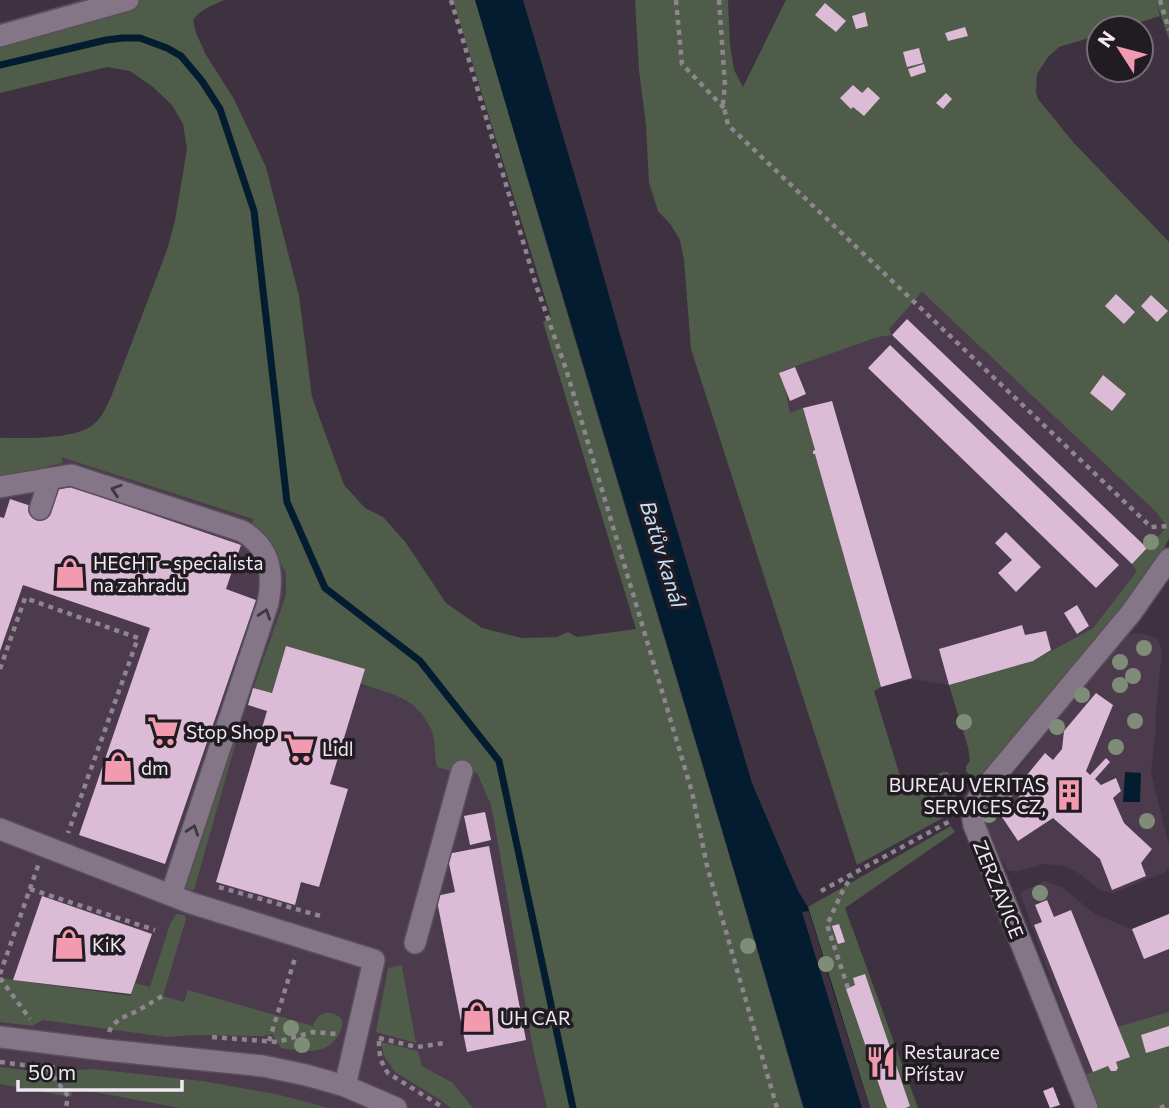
<svg xmlns="http://www.w3.org/2000/svg" width="1169" height="1108" font-family="Commissioner,sans-serif">
<style>
.built{fill:#4b3b4d}
.green{fill:#4f5c4a}
.water{fill:#041c30}
.pier{fill:#3e3240}
.lines{fill:none;stroke-linecap:round;stroke-linejoin:round}
.stream{stroke:#041c30;stroke-width:7}
.building{fill:#dbbbd5}
.minor-casing{stroke:#594f5b;stroke-width:24}
.path{stroke:#8f8591;stroke-width:4.5;stroke-dasharray:5 5;stroke-linecap:butt}
.minor{stroke:#847686;stroke-width:21}
.tree{fill:#7f8d78}
.oneway{stroke:#3f3740}
.labels{text-anchor:middle;dominant-baseline:central;stroke-width:7;stroke-linejoin:round;paint-order:stroke}
.poi-label{font-size:19px;fill:#f1e9f2;stroke:#211c22;text-anchor:start}
.street-label{font-size:19px;fill:#f1e9f2;stroke:#211c22}
.water-label{font-size:21px;font-style:italic;fill:#c3e0fa;stroke:#211c22}
</style>
<rect width="100%" height="100%" fill="#3e3240"/>
<g class="built">
<polygon points="922,292 1156,512 1167,527 1132,564 1138,570 1093,628 1033,661 949,685 912,679 881,687 804,408 790,413 782,371 878,337 892,335 1000,438 888,329"/>
<polygon points="6,437 276,527 416,676 489,789 552,1108 0,1108 0,438"/>
<polygon points="1139,633 1154,637 1158,640 1162,651 1155,721 1156,726 1151,773 1169,845 1169,867 1165,872 1113,893 1102,891 1077,872 1065,866 1044,864 1019,871 1010,871 1007,869 987,835 984,824 984,816 987,809 1118,641 1129,634"/>
<polygon points="1044,881 1062,887 1095,914 1131,929 1169,914 1169,1047 1130,1057 1085,1075 1020,893"/>
</g>
<g class="green">
<path d="M 82,0 L 225,0 C 212,5 201,9 193,20 L 196,33 L 206,55 L 234,99 L 266,167 L 299,296 L 312,397 L 344,485 L 365,508 L 383,517 L 406,543 L 446,603 L 482,628 L 522,638 L 557,637 L 568,632 L 577,637 L 636,629 L 543,322 L 551,317 L 453,0 L 476,0 C 581,370 697,738 803,1108 L 547,1108 L 533,1049 L 496,831 L 491,805 L 477,773 L 461,768 L 451,771 L 437,767 C 434,755 436,741 431,729 C 415,695 390,695 360,683 C 335,673 310,658 286,646 L 271,694 L 253,689 L 286,595 L 286,573 L 271,545 L 252,527 L 253,519 L 61,457 L 63,463 L 0,477 L 0,438 C 24,438 73,440 93,425 C 102,418 106,407 111,397 L 167,250 L 175,221 L 187,149 L 183,124 L 172,105 L 153,87 L 130,71 L 107,67 L 0,93 L 0,23 Z"/>
<polygon points="635,0 728,0 730,45 734,70 743,87 786,0 1169,0 1169,39 1156,2 1160,16 1122,28 1099,28 1099,35 1059,47 1048,57 1037,74 1036,92 1038,99 1073,142 1169,242 1169,538 1161,555 1137,591 984,775 971,777 966,771 966,766 970,761 968,747 949,685 1033,661 1093,628 1137,571 1132,564 1167,527 1156,512 922,292 889,329 892,335 878,337 782,371 790,413 803,408 881,687 874,691 903,786 943,772 948,772 959,809 857,865 691,349 684,260 680,240 671,225 658,211 649,183 646,125 639,70"/>
<polygon points="243,717 194,890 189,890 186,887 186,883"/>
<polygon points="951,826 955,832 845,908 918,1108 870,1108 808,907"/>
<path d="M 176,914 L 184,915 L 186,919 L 163,996 L 184,1002 L 188,990 L 313,1026 C 317,1013 329,1008 341,1018 C 343,1025 342,1027 339,1034 C 327,1057 303,1051 281,1048 L 272,1034 L 262,1036 L 194,1035 L 166,1037 L 43,1020 L 32,1026 L 0,1022 L 0,977 L 13,980 L 131,996 L 135,983 L 150,987 L 170,924 Z"/>
<polygon points="402,965 402,967 416,1043 376,1032 388,968"/>
<polygon points="1169,1012 1169,1108 1098,1108 1085,1075 1129,1057 1117,1027"/>
<polygon points="381,1042 418,1051 422,1066 453,1083 473,1108 451,1108 439,1099 395,1072 384,1056"/>
<polygon points="0,1067 41,1072 94,1069 202,1081 276,1094 329,1108 180,1108 73,1088 71,1097 0,1084"/>
</g>
<g class="water">
<path d="M 475,0 L 523,0 L 586,214 L 636,391 L 752,783 L 798,891 L 808,907 L 870,1108 L 804,1108 C 696,738 584,370 475,0 Z"/>
<polygon points="1125,772 1141,773 1140,802 1123,802"/>
</g>
<polygon class="pier" points="809,911 832,987 870,1108 862,1108 802,912"/>
<g class="lines">
<polyline class="stream" points="0,65 106,40 123,38 140,38 167,48 181,56 202,81 220,109 254,211 287,502 325,588 420,661 499,761 573,1108"/>
</g>
<g class="building">
<polygon points="825,3 846,21 836,32 815,15"/>
<polygon points="865,12 868,26 856,29 852,16"/>
<polygon points="965,27 968,36 948,41 945,33"/>
<polygon points="919,48 923,63 907,67 903,52"/>
<polygon points="924,64 926,72 911,77 908,69"/>
<polygon points="853,85 862,93 868,87 880,98 864,116 853,107 851,109 840,98"/>
<polygon points="946,93 952,99 943,109 936,103"/>
<polygon points="1116,294 1135,312 1124,324 1105,306"/>
<polygon points="1151,295 1168,311 1157,322 1141,306"/>
<polygon points="907,319 1147,548 1132,564 892,335"/>
<polygon points="890,345 1119,565 1096,588 868,368"/>
<polygon points="795,367 806,394 790,401 779,373"/>
<polygon points="1103,375 1126,394 1112,411 1090,393"/>
<polygon points="832,401 912,678 881,687 815,454 813,454 813,451 815,450 803,408"/>
<polygon points="72,487 241,545 226,589 256,600 165,864 79,835 150,628 23,585 0,651 0,517 4,518 10,499 49,512 56,490"/>
<polygon points="1006,532 1041,567 1016,592 998,573 1012,560 995,543"/>
<polygon points="1077,605 1089,626 1077,634 1064,613"/>
<polygon points="1022,625 1025,635 1046,631 1051,650 1033,661 949,685 939,649"/>
<polygon points="286,646 365,669 330,784 348,789 319,887 301,882 295,905 216,882 267,711 248,705 253,688 272,693"/>
<polygon points="1096,693 1113,705 1086,771 1090,775 1106,758 1110,762 1095,779 1101,785 1116,778 1121,791 1113,798 1124,823 1152,849 1141,863 1146,876 1112,890 1100,859 1053,818 1018,841 1002,817 1024,791 1018,786 1045,753 1053,760 1062,749 1064,731"/>
<polygon points="485,812 491,840 470,845 464,816"/>
<polygon points="489,846 526,1040 467,1052 436,896 455,892 447,854"/>
<polygon points="42,896 152,934 131,994 13,980"/>
<polygon points="1047,900 1054,917 1071,910 1130,1057 1116,1062 1118,1068 1116,1071 1111,1071 1108,1066 1093,1072 1034,925 1042,922 1035,905"/>
<polygon points="1169,914 1169,949 1144,959 1132,929"/>
<polygon points="839,924 845,942 838,944 832,926"/>
<polygon points="865,974 910,1106 906,1108 887,1108 846,989 855,985 853,978"/>
<polygon points="1169,1026 1169,1046 1146,1053 1141,1035"/>
<polygon points="1053,1087 1060,1105 1050,1108 1043,1091"/>
</g>
<g class="lines">
<defs>
<g id="minor">
<polyline points="0,36 128,0"/>
<path d="M 0,487 L 71,475 L 242,531 C 270,547 274,574 268,603 L 171,895"/>
<polyline points="40,509 48,485 48,479"/>
<polyline points="0,829 191,903 374,960 345,1086"/>
<polyline points="415,943 462,771"/>
<polyline points="0,1037 105,1050 263,1066 306,1075 345,1086 396,1108"/>
<path d="M 1087,1108 L 974,825 C 970,809 976,801 985,788 L 1131,613 L 1169,559"/>
</g>
</defs>
<use href="#minor" class="minor-casing"/>
<g class="path">
<polyline points="451,0 536,285 566,369 692,792 707,866 777,1108"/>
<polyline points="676,0 682,64 724,108"/>
<polyline points="719,0 725,85 723,103 728,125 1151,527 1169,526"/>
<polyline points="1160,0 1169,30"/>
<polyline points="0,669 25,598 138,638 68,833"/>
<polyline points="219,887 324,917"/>
<polyline points="30,889 155,930"/>
<polyline points="821,891 952,820"/>
<polyline points="0,974 39,863"/>
<polyline points="0,978 30,1019"/>
<polyline points="848,988 827,925 843,890 852,876"/>
<path d="M 109,1032 C 115,1017 130,1016 142,1008 C 150,1004 156,999 163,996"/>
<polyline points="212,1037 277,1042 313,1032 338,1034"/>
<polyline points="379,1038 417,1047 445,1043"/>
<polyline points="269,1041 296,955"/>
<path d="M 379,1041 C 379,1053 380,1062 388,1073 L 444,1108"/>
<polyline points="0,1062 47,1068 58,1067"/>
<polyline points="47,1068 68,1096 66,1108"/>
<polyline points="1160,1108 1169,1104"/>
</g>
<use href="#minor" class="minor"/>
</g>
<g class="tree">
<circle cx="1151" cy="542" r="8"/>
<circle cx="1144" cy="648" r="8"/>
<circle cx="1120" cy="662" r="8"/>
<circle cx="1133" cy="676" r="8"/>
<circle cx="1120" cy="685" r="8"/>
<circle cx="1082" cy="695" r="8"/>
<circle cx="1135" cy="721" r="8"/>
<circle cx="964" cy="722" r="8"/>
<circle cx="1057" cy="727" r="8"/>
<circle cx="1116" cy="747" r="8"/>
<circle cx="1004" cy="794" r="8"/>
<circle cx="989" cy="815" r="8"/>
<circle cx="1147" cy="821" r="8"/>
<circle cx="1040" cy="893" r="8"/>
<circle cx="748" cy="946" r="8"/>
<circle cx="826" cy="964" r="8"/>
<circle cx="291" cy="1028" r="8"/>
<circle cx="302" cy="1045" r="8"/>
</g>
<defs><path id="oneway-chevron" d="M-2-3.5L2.5 0L-2 3.5" fill="none" stroke-width="1.6" stroke-linecap="round" stroke-linejoin="round" transform="scale(1.75)"/></defs>
<g class="oneway">
<use href="#oneway-chevron" transform="translate(116 490) rotate(-162)"/>
<use href="#oneway-chevron" transform="translate(265 614) rotate(-72)"/>
<use href="#oneway-chevron" transform="translate(193 830) rotate(-72)"/>
</g>
<defs>
<symbol id="shop-bare" viewBox="-9 -9 18 18"><path d="M-5-2.5h2.3a2.7 3.5 0 0 1 5.4 0H5L5.5 6h-11ZM-1.5-2.5h3a1.5 2.3 0 0 0-3 0Z" fill="#f29aaf" stroke="#211c22" stroke-width="2.5" paint-order="stroke"/></symbol>
<symbol id="supermarket-bare" viewBox="-9 -9 18 18"><path d="M-6-5.5h2.5l.6 2H6L4.5 2H-2.5L-4.4-4H-6ZM-1.5 3.2a1.3 1.3 0 1 0 .1 0ZM3 3.2a1.3 1.3 0 1 0 .1 0Z" fill="#f29aaf" stroke="#211c22" stroke-width="2.5" paint-order="stroke"/></symbol>
<symbol id="building-bare" viewBox="-9 -9 18 18"><path d="M-4-6H4V6H1V3H-1V6H-4ZM-2.5-4.3h1.7v1.8h-1.7ZM.8-4.3h1.7v1.8H.8ZM-2.5-1h1.7V.8h-1.7ZM.8-1h1.7V.8H.8Z" fill="#f29aaf" stroke="#211c22" stroke-width="2.5" paint-order="stroke"/></symbol>
<symbol id="restaurant-bare" viewBox="-9 -9 18 18"><path d="M-5-6h1v4h1v-4h1v4h1v-4h1v5L-1.5 .5V6h-2V.5L-5-1ZM5-6V6H3V1.5H1.5Q1.5-4 5-6Z" fill="#f29aaf" stroke="#211c22" stroke-width="2.5" paint-order="stroke"/></symbol>
</defs>
<g fill-rule="evenodd">
<use href="#shop-bare" x="48" y="551" width="44" height="44"/>
<use href="#supermarket-bare" x="141" y="709" width="44" height="44"/>
<use href="#supermarket-bare" x="277" y="726" width="44" height="44"/>
<use href="#shop-bare" x="96" y="745" width="44" height="44"/>
<use href="#building-bare" x="1047" y="773" width="44" height="44"/>
<use href="#shop-bare" x="47" y="922" width="44" height="44"/>
<use href="#shop-bare" x="455" y="995" width="44" height="44"/>
<use href="#restaurant-bare" x="859" y="1040" width="44" height="44"/>
</g>
<g class="labels">
<g class="poi-label">
<text x="93" y="562">HECHT - specialista<tspan x="93" dy="22">na zahradu</tspan></text>
<text x="186" y="731">Stop Shop</text>
<text x="322" y="748">Lidl</text>
<text x="141" y="767">dm</text>
<text x="1046" y="784" text-anchor="end">BUREAU VERITAS<tspan x="1046" dy="22">SERVICES CZ,</tspan></text>
<text x="92" y="944">KiK</text>
<text x="500" y="1017">UH CAR</text>
<text x="904" y="1051">Restaurace<tspan x="904" dy="22">Přístav</tspan></text>
</g>
<g class="street-label">
<text transform="translate(999 889) rotate(68)">ZERZAVICE</text>
</g>
<g class="water-label">
<text transform="translate(664 554) rotate(73)">Baťův kanál</text>
</g>
</g>
<g transform="translate(1120 49) rotate(306)"><circle r="33" fill="#211c22" stroke="#746e75" stroke-width="2"/>
<path d="M0-5L12 26L0 18L-12 26Z" fill="#f29aaf"/>
<text y="-10" font-size="19" font-weight="bold" text-anchor="middle" fill="#f1e9f2">N</text>
</g>
<path d="M18 1080v10h164v-10" fill="none" stroke="#f1e9f2" stroke-width="3.5"/>
<text x="28" y="1080" font-size="21" fill="#f1e9f2" stroke="#211c22" stroke-width="5" paint-order="stroke">50 m</text>
</svg>
